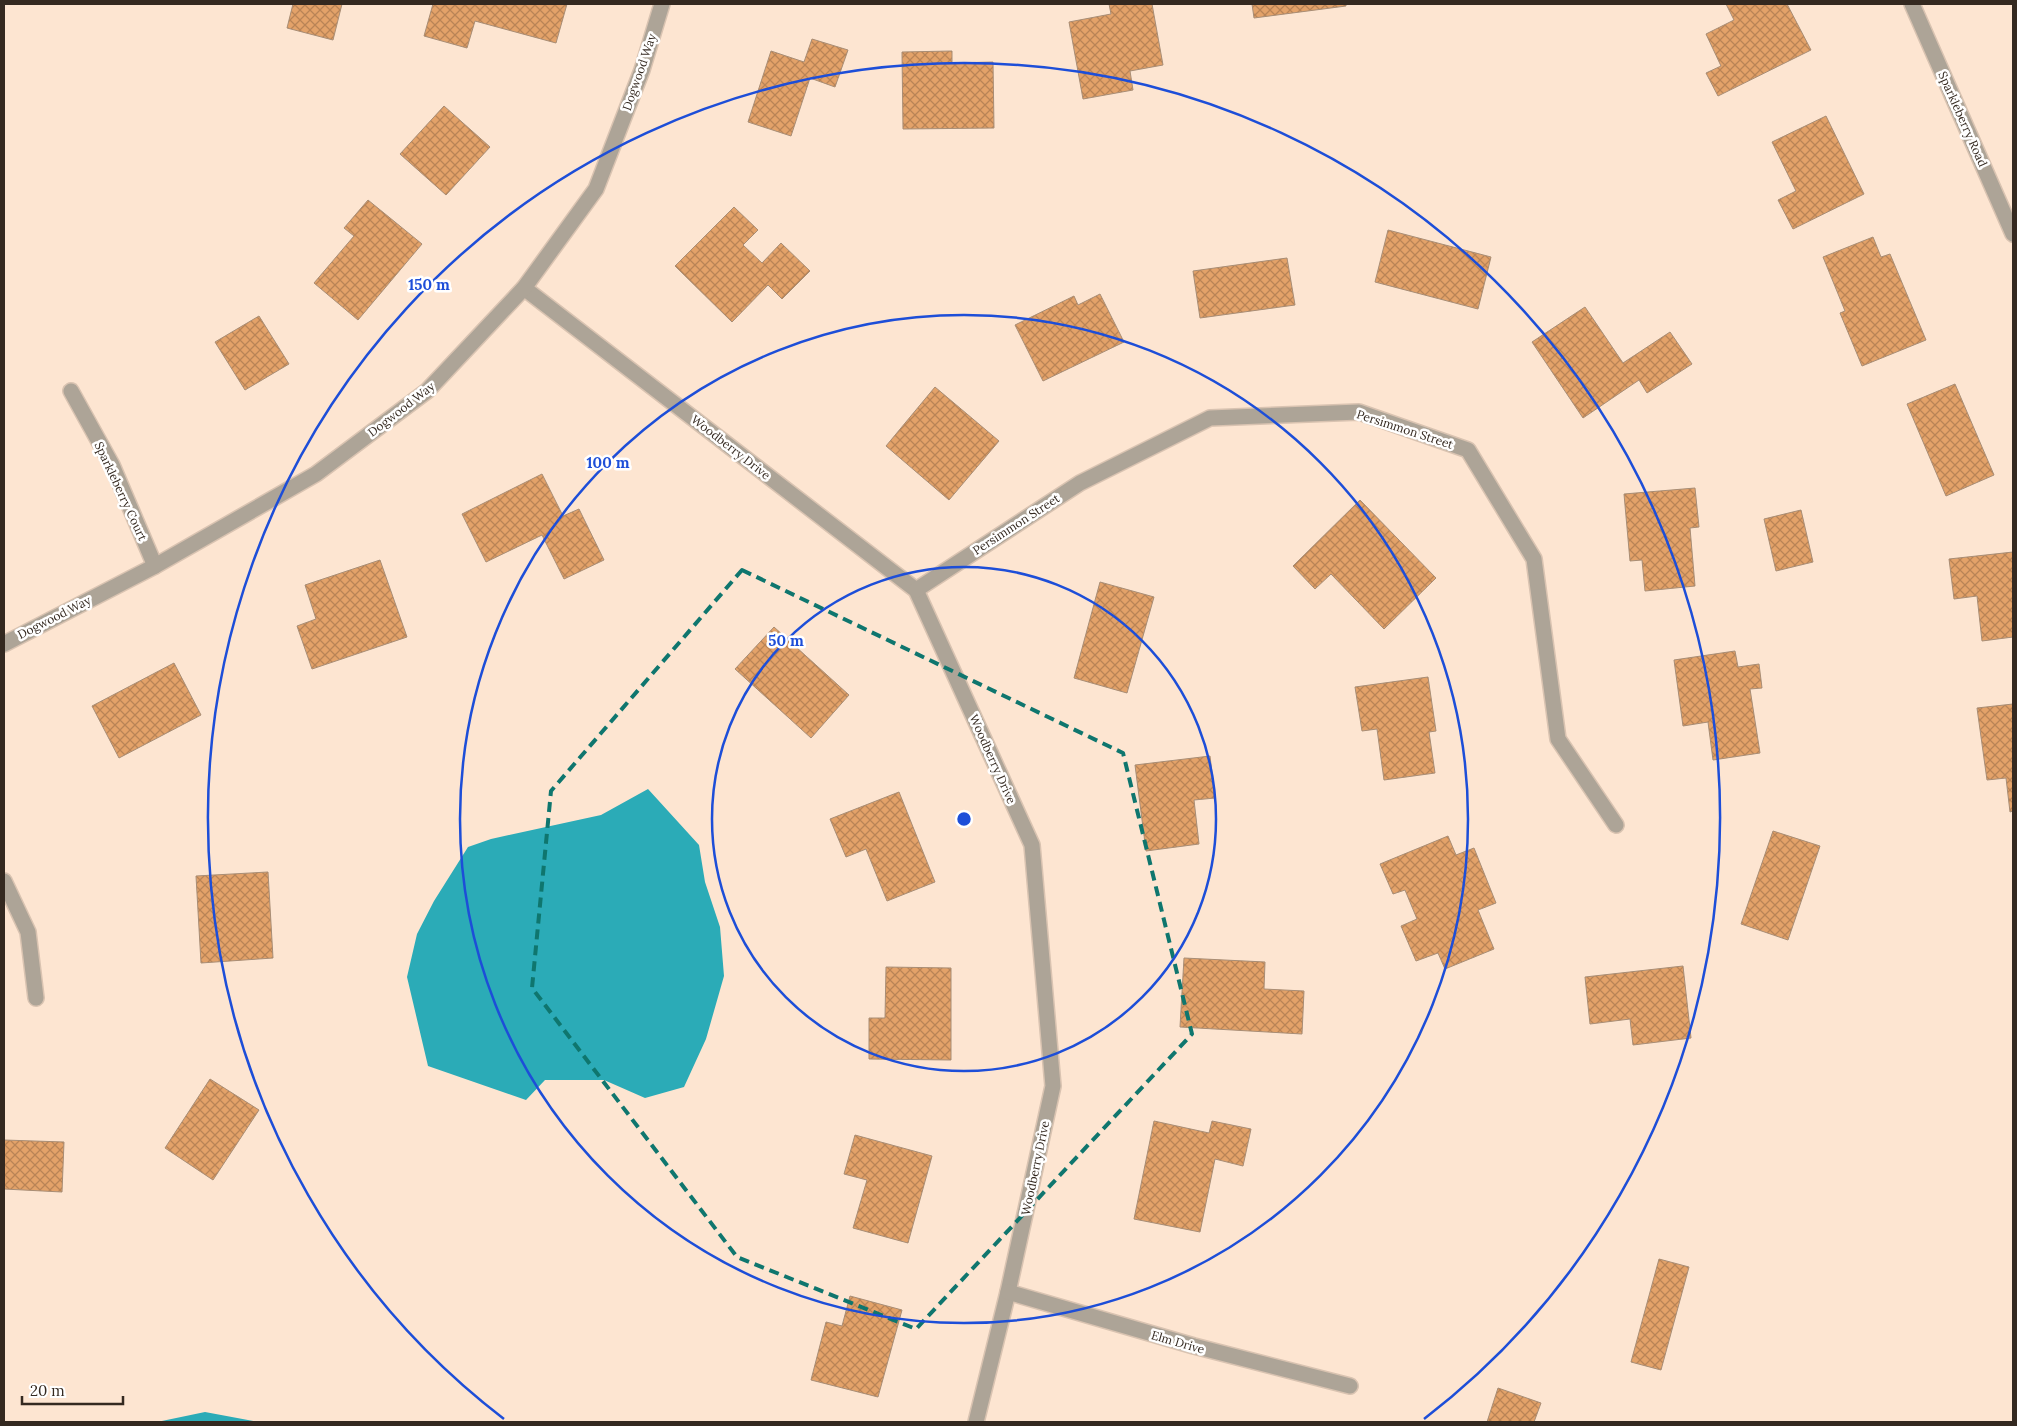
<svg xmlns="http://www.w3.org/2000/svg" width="2017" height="1426" font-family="Lora,serif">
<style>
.water{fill:#2babb7}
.building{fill:url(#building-cross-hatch);stroke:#a88d75}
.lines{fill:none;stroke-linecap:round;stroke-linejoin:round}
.street-casing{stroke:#d9c3b1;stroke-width:18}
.street{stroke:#ada497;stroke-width:15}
.marked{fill:none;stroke:#0f766e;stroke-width:4;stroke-dasharray:10 6;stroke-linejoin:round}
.ring{fill:none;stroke:#1d4ed8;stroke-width:2.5}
.labels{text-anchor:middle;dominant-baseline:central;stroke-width:5;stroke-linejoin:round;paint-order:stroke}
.street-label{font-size:12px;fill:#342920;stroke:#fff}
.centre{fill:#1d4ed8;stroke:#fff;stroke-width:2.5}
.ring-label{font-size:15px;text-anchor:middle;font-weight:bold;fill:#1d4ed8;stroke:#fff;stroke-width:5;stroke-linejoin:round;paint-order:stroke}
</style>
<defs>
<pattern id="building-cross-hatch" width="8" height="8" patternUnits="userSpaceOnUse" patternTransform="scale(1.25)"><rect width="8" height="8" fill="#e3a269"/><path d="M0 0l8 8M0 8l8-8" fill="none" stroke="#b98456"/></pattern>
</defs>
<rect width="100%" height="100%" fill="#fde5d1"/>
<g class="water">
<polygon points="648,789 699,845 705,882 720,927 724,976 706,1039 684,1087 645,1098 604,1080 545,1080 526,1100 428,1066 407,977 417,934 434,901 468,847 491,839 601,815"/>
<polygon points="205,1412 259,1422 157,1422"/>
</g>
<g class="building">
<polygon points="293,4 342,4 333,40 287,28"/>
<polygon points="433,4 567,4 556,43 475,21 467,48 424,36"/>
<polygon points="1109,4 1152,4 1163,65 1130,71 1133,90 1083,99 1069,22 1111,14"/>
<polygon points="1252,4 1346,4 1346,6 1254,18"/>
<polygon points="1726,4 1787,4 1811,50 1718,96 1706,73 1721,66 1706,34 1734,20"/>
<polygon points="812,39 848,50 835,87 810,78 791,136 748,122 771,51 804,62"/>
<polygon points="952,51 952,63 993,62 994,128 903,129 902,52"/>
<polygon points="444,106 490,147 446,195 400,154"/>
<polygon points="1826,116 1864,194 1793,229 1778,200 1796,191 1772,142"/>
<polygon points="368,200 422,244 358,320 314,283 354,236 344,228"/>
<polygon points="734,207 758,230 743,245 762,263 781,243 810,271 782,299 768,285 732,322 675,266"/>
<polygon points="1388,230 1491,257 1478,309 1375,282"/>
<polygon points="1873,237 1881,257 1890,254 1926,340 1862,366 1840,313 1845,311 1823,257"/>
<polygon points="1287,258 1295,305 1200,318 1193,271"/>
<polygon points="1100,294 1124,342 1043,381 1015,325 1074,296 1078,305"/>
<polygon points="1585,307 1623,363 1670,332 1692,364 1647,393 1639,380 1583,418 1532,342"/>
<polygon points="259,316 289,364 245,390 215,342"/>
<polygon points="1955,384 1994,475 1946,496 1907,404"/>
<polygon points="935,387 999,441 949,500 886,446"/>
<polygon points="542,474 563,516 579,509 604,560 564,579 542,535 486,562 462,514"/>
<polygon points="1695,488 1699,527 1690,528 1695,586 1645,591 1642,560 1630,561 1624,494"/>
<polygon points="1360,500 1436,578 1384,629 1331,574 1315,589 1293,566"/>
<polygon points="1801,510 1813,562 1776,571 1764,519"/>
<polygon points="2013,552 2013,637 1982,641 1977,596 1954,599 1949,559"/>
<polygon points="380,560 407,637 312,669 297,626 316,619 305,585"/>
<polygon points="1100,582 1154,597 1127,693 1074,678"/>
<polygon points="774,627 849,695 811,738 735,669"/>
<polygon points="1735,651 1738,667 1759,664 1762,688 1750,689 1760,753 1713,760 1708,722 1683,726 1674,660"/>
<polygon points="174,663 201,715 119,758 92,706"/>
<polygon points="1428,677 1436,731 1429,732 1435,773 1384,780 1377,729 1362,731 1355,687"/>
<polygon points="2013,704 2013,811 2010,812 2006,778 1987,780 1977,708"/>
<polygon points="1210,756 1215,798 1194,800 1199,844 1146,851 1135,765"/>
<polygon points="899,792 935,882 887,901 866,849 846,857 830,819"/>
<polygon points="1773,831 1820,846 1788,940 1741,924"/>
<polygon points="1448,836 1456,855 1474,848 1496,903 1478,910 1494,949 1445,969 1438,953 1416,961 1401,926 1417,919 1405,890 1393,894 1380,864"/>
<polygon points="268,872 273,958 201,963 196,876"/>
<polygon points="1184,958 1265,962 1264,989 1304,991 1302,1034 1180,1027"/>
<polygon points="1683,966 1691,1038 1633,1045 1630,1019 1590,1024 1585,977"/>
<polygon points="886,967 951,968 951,1060 869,1059 869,1018 885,1018"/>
<polygon points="210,1079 259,1110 213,1180 165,1148"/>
<polygon points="1154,1121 1209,1133 1212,1121 1251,1129 1243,1166 1215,1159 1200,1232 1134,1219"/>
<polygon points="855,1135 932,1156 908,1243 853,1228 867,1180 844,1174"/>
<polygon points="4,1140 64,1142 62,1192 4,1189"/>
<polygon points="1659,1259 1689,1267 1661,1370 1631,1362"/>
<polygon points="850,1296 902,1310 878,1397 811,1380 826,1322 842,1326"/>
<polygon points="1498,1388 1541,1403 1534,1422 1487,1422"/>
</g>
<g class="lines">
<defs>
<g id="street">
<polyline points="1912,4 2013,234"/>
<polyline points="524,288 916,590 1032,845 1053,1086 1008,1292 976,1422"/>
<polyline points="71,391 112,465 155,566"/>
<polyline points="916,590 1080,483 1210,418 1359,412 1468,450 1534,559 1558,739 1616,825"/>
<polyline points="4,644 155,566 316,474 427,391 524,288 596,189 642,70 662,4"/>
<polyline points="4,881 28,932 36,998"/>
<polyline points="1008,1292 1194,1346 1350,1386"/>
</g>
</defs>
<use href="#street" class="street-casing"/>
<use href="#street" class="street"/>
</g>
<path class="marked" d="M 742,570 L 1123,753 L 1192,1034 L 916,1329 L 737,1257 L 532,988 L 551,791 Z"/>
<g class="ring">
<circle cx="964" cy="819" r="252"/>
<circle cx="964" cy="819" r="504"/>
<path d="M504 1419A756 756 0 1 1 1424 1419"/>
</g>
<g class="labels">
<g class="street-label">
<text transform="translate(639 72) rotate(-71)">Dogwood Way</text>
<text transform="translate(1963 119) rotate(66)">Sparkleberry Road</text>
<text transform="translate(401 409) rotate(-38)">Dogwood Way</text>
<text transform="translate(1405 429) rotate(18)">Persimmon Street</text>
<text transform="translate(731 447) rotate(38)">Woodberry Drive</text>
<text transform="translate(121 491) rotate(65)">Sparkleberry Court</text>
<text transform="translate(1016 524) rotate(-33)">Persimmon Street</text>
<text transform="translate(54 617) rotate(-27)">Dogwood Way</text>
<text transform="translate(993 759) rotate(66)">Woodberry Drive</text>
<text transform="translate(1035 1168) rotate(-78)">Woodberry Drive</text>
<text transform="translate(1178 1342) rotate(16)">Elm Drive</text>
</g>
</g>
<circle cx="964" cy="819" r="8" class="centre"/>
<g class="ring-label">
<text x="429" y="290">150 m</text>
<text x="608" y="468">100 m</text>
<text x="786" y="646">50 m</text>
</g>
<rect width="2017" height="1426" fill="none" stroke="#342920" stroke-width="10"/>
<path d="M22 1396v8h101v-8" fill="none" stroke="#342920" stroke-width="2.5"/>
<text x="30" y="1396" font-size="15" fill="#342920" stroke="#ffffff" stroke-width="4" paint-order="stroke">20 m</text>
</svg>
